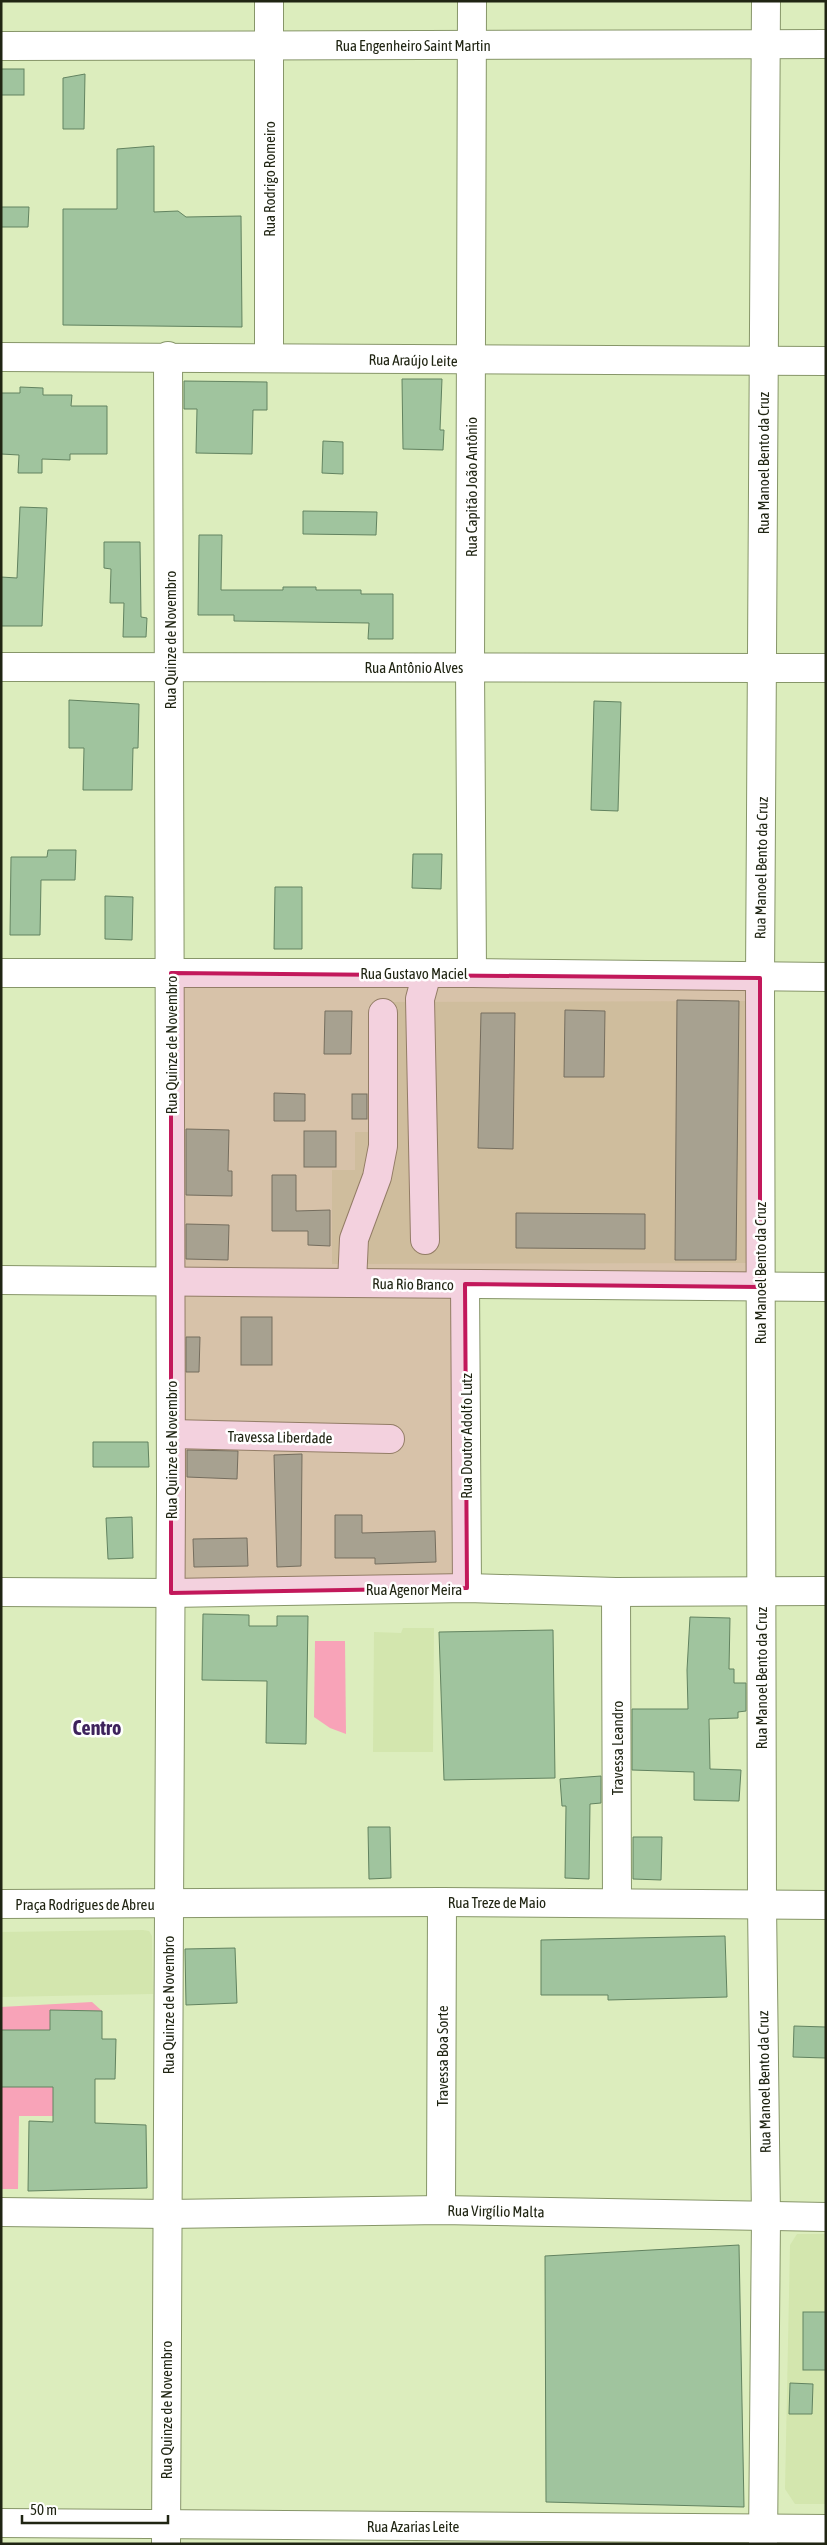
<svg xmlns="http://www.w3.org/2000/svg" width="827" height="2545" font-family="'Asap Condensed',sans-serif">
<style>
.built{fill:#d3e6ae}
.green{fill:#f8a3b8}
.building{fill:#a0c49e;stroke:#628360}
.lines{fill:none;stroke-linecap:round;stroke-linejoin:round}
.minor-casing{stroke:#879669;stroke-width:30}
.minor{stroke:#fff;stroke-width:28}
.marked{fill:#c2185b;fill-opacity:0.2;stroke:#c2185b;stroke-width:4;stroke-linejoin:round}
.labels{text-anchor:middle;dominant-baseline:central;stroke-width:5;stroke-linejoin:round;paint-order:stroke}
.street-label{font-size:15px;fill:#202513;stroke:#fff}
.district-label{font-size:20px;font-weight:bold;fill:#3e235c;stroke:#fff}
</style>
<rect width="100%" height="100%" fill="#dcedbd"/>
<g class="built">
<polygon points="749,1001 749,1263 332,1264 332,1170 355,1170 355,1132 379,1132 380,1002"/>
<polygon points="403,1628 434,1628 433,1752 373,1752 374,1632 401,1633"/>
<polygon points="143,1930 149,1931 152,1936 153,1994 1,1997 1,1932"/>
<polygon points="797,2234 826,2234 826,2504 795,2504 785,2489 790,2245"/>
</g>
<g class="green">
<polygon points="315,1641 345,1641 346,1734 330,1728 314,1717"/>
<polygon points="92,2002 102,2011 51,2010 50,2030 1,2030 1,2007"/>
<polygon points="1,2087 53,2087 85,2116 19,2116 18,2189 1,2189"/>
</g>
<g class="building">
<rect x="1" y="69" width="23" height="26"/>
<polygon points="85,74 84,129 63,129 63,78"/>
<polygon points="154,146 154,212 178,211 186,217 241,216 242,327 63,325 63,209 117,209 117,149"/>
<polygon points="1,207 29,207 28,227 1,227"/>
<polygon points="402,379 442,379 440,430 444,430 443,450 403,449"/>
<polygon points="184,381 267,382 267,410 253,410 252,454 196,453 197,409 184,409"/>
<polygon points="20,387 43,388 43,395 72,395 71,406 107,406 107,454 70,454 70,460 42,459 42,473 18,473 19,455 1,454 1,393 20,393"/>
<polygon points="323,441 343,442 343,474 322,473"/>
<polygon points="20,507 47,508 42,626 1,626 1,577 17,578"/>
<polygon points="303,511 377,512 376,535 303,534"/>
<polygon points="199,535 222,535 221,590 283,590 283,587 316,587 316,590 361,590 361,594 393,594 393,639 368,639 369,623 234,621 234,615 198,615"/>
<polygon points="104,542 140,542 141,617 147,618 146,637 123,637 124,603 110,603 111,569 104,568"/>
<polygon points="69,700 139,704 138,748 133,748 132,790 83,790 84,748 69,748"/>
<polygon points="594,701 621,702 618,811 591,810"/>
<polygon points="48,850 76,850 75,880 41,880 40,935 10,935 11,857 47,857"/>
<polygon points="413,854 442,854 441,889 412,888"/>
<polygon points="275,887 302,887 302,949 274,949"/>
<polygon points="105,896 133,897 132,940 105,939"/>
<polygon points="677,1000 739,1001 736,1260 675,1260"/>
<polygon points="565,1010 605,1011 604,1077 564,1077"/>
<polygon points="325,1011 352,1011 351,1054 324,1054"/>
<polygon points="481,1013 515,1013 513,1149 478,1148"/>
<polygon points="274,1093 305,1094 305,1121 274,1121"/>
<rect x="352" y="1094" width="15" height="25"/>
<polygon points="186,1129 229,1130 228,1171 232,1171 232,1196 186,1195"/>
<rect x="304" y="1131" width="32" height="36"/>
<polygon points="272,1175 296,1175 296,1211 330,1210 330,1246 308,1245 308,1231 272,1231"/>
<polygon points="516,1213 645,1214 645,1249 516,1248"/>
<polygon points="186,1224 229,1225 228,1260 186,1259"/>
<rect x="241" y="1317" width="31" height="48"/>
<polygon points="186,1337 200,1337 199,1372 186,1372"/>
<polygon points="93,1442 148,1442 149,1467 93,1467"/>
<polygon points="187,1450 238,1451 237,1479 187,1477"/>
<polygon points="302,1454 301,1566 277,1567 274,1455"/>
<polygon points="335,1515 362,1515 362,1533 435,1531 436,1562 375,1564 375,1558 335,1558"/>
<polygon points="132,1517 133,1558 108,1559 106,1518"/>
<polygon points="247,1538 248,1566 194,1567 193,1539"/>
<polygon points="203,1614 249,1615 249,1626 277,1626 277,1616 308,1616 306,1744 266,1743 267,1681 202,1680"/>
<polygon points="690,1617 730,1618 729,1669 734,1669 734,1683 746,1683 746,1711 738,1712 738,1718 709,1719 710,1769 741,1770 739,1801 694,1800 694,1772 632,1770 632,1709 688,1709 687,1670"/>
<polygon points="553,1630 555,1778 444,1780 439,1632"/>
<polygon points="601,1776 601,1803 590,1804 589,1879 565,1878 566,1806 562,1806 560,1779"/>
<polygon points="368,1827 390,1827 391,1878 369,1879"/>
<polygon points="633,1837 662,1837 661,1880 633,1879"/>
<polygon points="725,1936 727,1997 608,2000 608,1995 541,1995 541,1940"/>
<polygon points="235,1948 237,2003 186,2005 185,1949"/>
<polygon points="50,2010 102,2011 102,2039 116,2039 115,2079 95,2079 95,2123 146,2125 147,2188 28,2191 29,2121 53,2122 53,2087 1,2087 1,2030 50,2030"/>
<polygon points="794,2026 826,2027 826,2058 793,2057"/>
<polygon points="739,2245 744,2507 546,2502 545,2256"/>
<rect x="803" y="2312" width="23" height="58"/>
<polygon points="790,2383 813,2384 812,2414 789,2414"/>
</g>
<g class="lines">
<defs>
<g id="minor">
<polyline points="269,1 269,358"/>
<polyline points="1,46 826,44"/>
<polyline points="1,357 826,361"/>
<polyline points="1,667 826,668"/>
<polyline points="1,973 472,973 826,977"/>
<polyline points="472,973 470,667 472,1"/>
<polyline points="425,1240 420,999 427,973"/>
<polyline points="1,1280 826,1287"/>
<polyline points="352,1283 354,1239 377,1177 383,1146 383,1013"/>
<polyline points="465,1284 467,1588"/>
<polyline points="171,1434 390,1439"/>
<polyline points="1,1592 171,1593 467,1588 616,1592 826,1591"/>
<polyline points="616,1592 617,1903"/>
<polyline points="1,1904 442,1902 826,1905"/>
<polyline points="441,2210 442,1902"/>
<polyline points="1,2212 167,2214 441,2210 826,2217"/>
<polyline points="1,2523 826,2529"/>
<polyline points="166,2544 171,1491 168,356"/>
<polyline points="763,2544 766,2218 762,1905 760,978 766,1"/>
</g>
</defs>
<use href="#minor" class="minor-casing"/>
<use href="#minor" class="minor"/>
</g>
<path class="marked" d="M 171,973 L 760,978 L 760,1287 L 465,1284 L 467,1588 L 171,1593 Z"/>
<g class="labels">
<g class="street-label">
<text x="413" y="45">Rua Engenheiro Saint Martin</text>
<text transform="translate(269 179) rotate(-90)">Rua Rodrigo Romeiro</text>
<text transform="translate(413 360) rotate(1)">Rua Araújo Leite</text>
<text transform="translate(763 463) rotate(-90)">Rua Manoel Bento da Cruz</text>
<text transform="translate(471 487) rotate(-90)">Rua Capitão João Antônio</text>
<text transform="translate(170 640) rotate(-90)">Rua Quinze de Novembro</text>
<text x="414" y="667">Rua Antônio Alves</text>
<text transform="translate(761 868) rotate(-89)">Rua Manoel Bento da Cruz</text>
<text x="414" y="973">Rua Gustavo Maciel</text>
<text transform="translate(171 1045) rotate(-90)">Rua Quinze de Novembro</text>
<text transform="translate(760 1273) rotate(-90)">Rua Manoel Bento da Cruz</text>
<text transform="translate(413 1284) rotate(1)">Rua Rio Branco</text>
<text transform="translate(466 1436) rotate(-90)">Rua Doutor Adolfo Lutz</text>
<text transform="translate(280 1437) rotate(1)">Travessa Liberdade</text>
<text transform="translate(171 1450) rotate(-90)">Rua Quinze de Novembro</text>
<text x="414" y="1589">Rua Agenor Meira</text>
<text transform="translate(761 1678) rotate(-90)">Rua Manoel Bento da Cruz</text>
<text transform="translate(617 1748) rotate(-90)">Travessa Leandro</text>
<text x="497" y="1902">Rua Treze de Maio</text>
<text x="85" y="1904">Praça Rodrigues de Abreu</text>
<text transform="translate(168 2005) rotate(-90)">Rua Quinze de Novembro</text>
<text transform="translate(442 2056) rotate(-90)">Travessa Boa Sorte</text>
<text transform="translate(764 2082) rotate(-91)">Rua Manoel Bento da Cruz</text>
<text transform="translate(496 2211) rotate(1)">Rua Virgílio Malta</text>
<text transform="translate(166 2410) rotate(-90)">Rua Quinze de Novembro</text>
<text x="413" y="2526">Rua Azarias Leite</text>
</g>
<g class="district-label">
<text x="97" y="1727">Centro</text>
</g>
</g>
<rect width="827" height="2545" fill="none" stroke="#202513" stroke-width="5"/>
<path d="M22 2515v8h146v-8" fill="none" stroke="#202513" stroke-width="2.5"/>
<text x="30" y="2515" font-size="15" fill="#202513" stroke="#ffffff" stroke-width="4" paint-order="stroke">50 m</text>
</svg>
